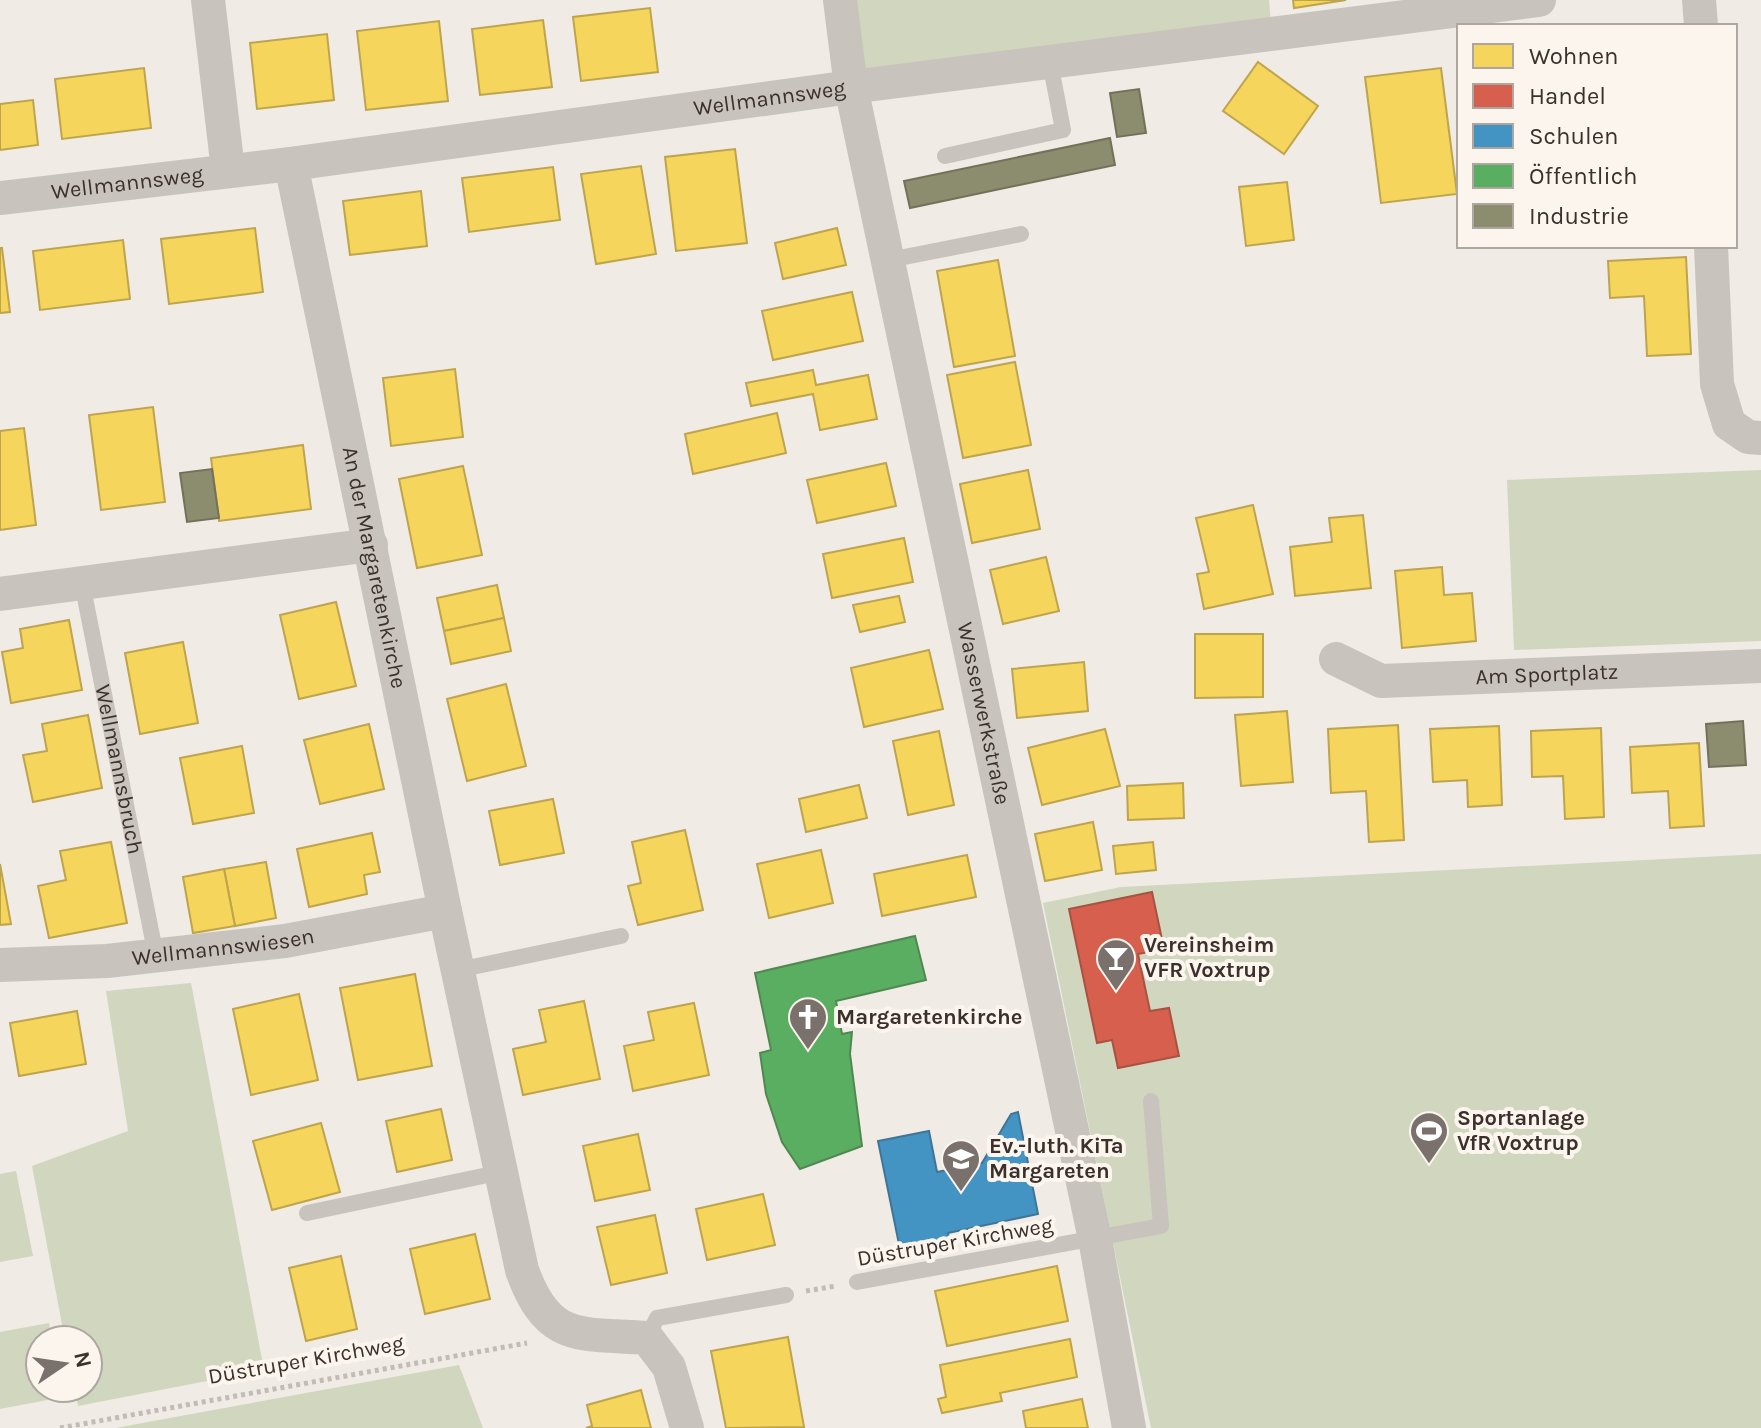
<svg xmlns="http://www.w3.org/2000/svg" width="1761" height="1428" font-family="Karla,sans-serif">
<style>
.green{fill:#d1d6bf}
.homes{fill:#f6d55c;stroke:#bea44d;stroke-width:2}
.shops{fill:#d6604d;stroke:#a85243;stroke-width:2}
.schools{fill:#4393c3;stroke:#417595;stroke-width:2}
.public{fill:#5aae61;stroke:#518851;stroke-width:2}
.industry{fill:#8c8c6e;stroke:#74705a;stroke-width:2}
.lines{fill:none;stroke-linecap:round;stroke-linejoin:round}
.path{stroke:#c2bbb6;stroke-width:5;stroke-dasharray:4 4;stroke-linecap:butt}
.service{stroke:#c9c3be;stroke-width:16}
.minor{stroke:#c9c3be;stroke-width:34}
.labels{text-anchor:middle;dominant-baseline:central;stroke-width:8;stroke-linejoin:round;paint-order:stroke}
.street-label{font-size:22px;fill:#3b302b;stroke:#fbf5ee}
.poi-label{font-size:22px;font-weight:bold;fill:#3b302b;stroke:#fbf5ee;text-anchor:start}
</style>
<rect width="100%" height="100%" fill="#f0ebe5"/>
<g class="green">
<polygon points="840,0 1269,0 1272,34 851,87"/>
<polygon points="1761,470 1761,641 1514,650 1507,480"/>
<polygon points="1761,854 1761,1428 1151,1428 1043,903 1121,887"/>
<polygon points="191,983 264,1370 78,1406 75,1388 88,1388 88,1340 65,1340 32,1166 128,1131 106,991"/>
<polygon points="16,1171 33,1256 0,1262 0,1174"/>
<polygon points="49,1323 52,1340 40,1340 40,1388 62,1388 63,1397 0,1409 0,1332"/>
<polygon points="459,1365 483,1428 115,1428"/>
</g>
<g class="homes">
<polygon points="1293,0 1346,0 1294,8"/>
<polygon points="650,8 658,72 581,81 573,17"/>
<polygon points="543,20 552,87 480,95 472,29"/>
<polygon points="439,21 448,101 366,110 357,31"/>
<polygon points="327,34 334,100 257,109 250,43"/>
<polygon points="1258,62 1318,106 1284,154 1223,111"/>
<polygon points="144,68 151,128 62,139 55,79"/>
<polygon points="1441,68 1457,194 1381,203 1365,77"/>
<polygon points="33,100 38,145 0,150 0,104"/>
<polygon points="735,149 747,243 676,251 665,157"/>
<polygon points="641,166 656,254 596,264 581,174"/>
<polygon points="553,167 560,220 469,232 462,178"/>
<polygon points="1287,182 1294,240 1246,246 1239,187"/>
<polygon points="421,191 427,246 350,255 343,201"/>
<polygon points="255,228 263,292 169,304 161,239"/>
<polygon points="837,228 846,265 783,279 775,243"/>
<polygon points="123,240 130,299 40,310 33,251"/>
<polygon points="0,248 2,248 10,312 0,313"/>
<polygon points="1686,257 1691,354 1647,356 1644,296 1610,298 1608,261"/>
<polygon points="998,260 1015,356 954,367 937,271"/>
<polygon points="852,292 863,341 773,360 762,311"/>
<polygon points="1015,362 1031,445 963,458 947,375"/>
<polygon points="455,369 463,437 391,446 383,378"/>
<polygon points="813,370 816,385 868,375 877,419 820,430 813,394 751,406 746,383"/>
<polygon points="153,407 165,502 101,510 89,415"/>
<polygon points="777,413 786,453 693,474 685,434"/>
<polygon points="24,428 36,525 0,530 0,431"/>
<polygon points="303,445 311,509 219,521 211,458"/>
<polygon points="886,463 896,506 817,523 807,480"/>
<polygon points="463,466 482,555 417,568 399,479"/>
<polygon points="1028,470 1040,529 972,543 960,484"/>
<polygon points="1253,505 1273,594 1204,609 1197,574 1209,572 1196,518"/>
<polygon points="1363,515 1371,588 1295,596 1290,547 1332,542 1329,518"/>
<polygon points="904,538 913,582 832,598 823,554"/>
<polygon points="1046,557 1059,611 1003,624 990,570"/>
<polygon points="1442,567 1444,595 1472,593 1476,641 1402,648 1395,571"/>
<polygon points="497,585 504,618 444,631 437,598"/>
<polygon points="899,596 905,622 860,632 853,605"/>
<polygon points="336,602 356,686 299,699 280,615"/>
<polygon points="504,618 511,651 451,664 444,631"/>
<polygon points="69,620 82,690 11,703 2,652 23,648 20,629"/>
<polygon points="1195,634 1263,634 1263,697 1195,698"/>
<polygon points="183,642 198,723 140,734 125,653"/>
<polygon points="929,650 943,709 864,727 851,668"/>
<polygon points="1084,662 1088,711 1017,718 1012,669"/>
<polygon points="506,684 526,766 467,781 447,699"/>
<polygon points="1287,711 1293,782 1241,786 1235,715"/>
<polygon points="88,715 102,788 33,802 23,755 47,751 42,724"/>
<polygon points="369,724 384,789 320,804 304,740"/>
<polygon points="1398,725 1404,840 1369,842 1366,791 1331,793 1328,729"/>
<polygon points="1499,726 1502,805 1468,807 1467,780 1433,782 1430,729"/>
<polygon points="1601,728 1604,817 1565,819 1563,776 1532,777 1531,731"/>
<polygon points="1105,729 1120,786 1042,805 1028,748"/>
<polygon points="939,731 954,805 908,815 893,741"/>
<polygon points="1699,743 1704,826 1670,828 1668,791 1632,793 1630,747"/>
<polygon points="242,746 254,813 193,824 180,758"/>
<polygon points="1183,783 1184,818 1128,820 1127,786"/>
<polygon points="859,785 867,818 806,832 799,799"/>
<polygon points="553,799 564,853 500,865 489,811"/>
<polygon points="1093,822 1102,870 1045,881 1035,834"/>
<polygon points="685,830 703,910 638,925 628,886 641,883 632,842"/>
<polygon points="372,833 380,872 364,875 367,894 309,907 297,849"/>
<polygon points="111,842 127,923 49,938 38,886 66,880 60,851"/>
<polygon points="1153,842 1156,870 1116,874 1113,846"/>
<polygon points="821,850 833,903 769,918 757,864"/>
<polygon points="967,855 976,897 882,916 874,874"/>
<polygon points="266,862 276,918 235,926 224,869"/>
<polygon points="0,864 11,924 0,925"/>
<polygon points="224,869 235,926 193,933 183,877"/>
<polygon points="415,974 432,1066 358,1080 340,988"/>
<polygon points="299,994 318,1080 251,1095 233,1009"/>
<polygon points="584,1001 600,1079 523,1095 513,1049 546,1042 539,1010"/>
<polygon points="694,1003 709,1075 633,1091 624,1046 654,1040 648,1012"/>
<polygon points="77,1011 86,1064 19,1076 10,1023"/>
<polygon points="441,1109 452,1160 397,1172 386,1121"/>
<polygon points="321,1123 340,1192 272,1210 253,1141"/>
<polygon points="638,1134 650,1190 595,1201 583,1146"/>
<polygon points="763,1194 775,1245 707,1260 696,1209"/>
<polygon points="655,1215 667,1273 611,1285 597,1227"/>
<polygon points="475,1234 490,1299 425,1314 410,1249"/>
<polygon points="341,1256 357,1329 306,1341 289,1268"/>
<polygon points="1057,1266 1068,1321 947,1346 935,1291"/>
<polygon points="788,1337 804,1427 726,1428 711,1351"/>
<polygon points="1070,1339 1077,1377 1000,1393 1002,1401 942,1413 938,1399 946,1397 940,1365"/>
<polygon points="641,1390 651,1428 586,1428 592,1426 587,1405"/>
<polygon points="1082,1399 1088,1428 1026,1428 1023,1411"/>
</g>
<polygon class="shops" points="1152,892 1164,949 1138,954 1150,1011 1169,1008 1179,1056 1118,1068 1112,1040 1097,1043 1069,909"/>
<polygon class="schools" points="1018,1112 1038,1214 948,1233 949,1239 900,1249 878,1141 929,1131 937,1172 982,1163 1011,1114"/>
<polygon class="public" points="915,936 926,980 836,1001 842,1034 852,1032 850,1054 862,1146 800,1169 782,1142 766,1094 760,1053 771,1050 755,973"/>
<g class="industry">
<polygon points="1139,89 1146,133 1117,137 1110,93"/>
<polygon points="1110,138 1115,165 910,208 904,181"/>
<polygon points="212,469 219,518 187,522 180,473"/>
<polygon points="1743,721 1746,765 1709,767 1706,724"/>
</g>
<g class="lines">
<g class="path">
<polyline points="806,1291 836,1286"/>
<polyline points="60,1428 527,1343"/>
</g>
<g class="service">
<polyline points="945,156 1063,130 1050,62"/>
<polyline points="889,260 1021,234"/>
<path id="s1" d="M 82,583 L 156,956"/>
<polyline points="458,970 621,936"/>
<polyline points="307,1213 502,1172"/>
<polyline points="857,1282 1161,1226 1151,1101"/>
<polyline points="647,1338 657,1318 786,1295"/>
</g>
<g class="minor">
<polyline points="208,0 228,170"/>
<path id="s2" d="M 840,0 L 851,87 L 1095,1239 L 1129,1428"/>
<polyline points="1699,0 1701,26"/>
<path id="s3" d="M 291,164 L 445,911 L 522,1270 C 548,1343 579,1333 647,1338 L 669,1367 L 687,1428"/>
<path id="s4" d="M 0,198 L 291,164 L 851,87 L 1539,0"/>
<polyline points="1711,246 1717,384 1729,424 1748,437 1761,438"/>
<polyline points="0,594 371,545"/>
<path id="s5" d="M 1336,659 L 1381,681 L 1761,666"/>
<path id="s6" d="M 0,965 L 107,961 L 285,941 L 445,911"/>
</g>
</g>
<defs>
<symbol id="bar-pin" viewBox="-11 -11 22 30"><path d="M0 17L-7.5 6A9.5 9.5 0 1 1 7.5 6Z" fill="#7a716c" stroke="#fbf5ee"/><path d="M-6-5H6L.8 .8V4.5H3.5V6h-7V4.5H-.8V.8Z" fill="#fff"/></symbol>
<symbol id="church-pin" viewBox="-11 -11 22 30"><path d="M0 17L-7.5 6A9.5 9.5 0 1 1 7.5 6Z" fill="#7a716c" stroke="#fbf5ee"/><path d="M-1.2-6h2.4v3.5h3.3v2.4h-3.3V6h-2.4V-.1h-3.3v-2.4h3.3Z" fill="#fff"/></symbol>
<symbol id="stadium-pin" viewBox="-11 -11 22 30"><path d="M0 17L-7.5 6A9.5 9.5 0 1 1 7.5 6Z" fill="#7a716c" stroke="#fbf5ee"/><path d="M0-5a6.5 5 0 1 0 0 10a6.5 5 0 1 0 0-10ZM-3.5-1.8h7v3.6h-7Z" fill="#fff"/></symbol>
<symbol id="school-pin" viewBox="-11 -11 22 30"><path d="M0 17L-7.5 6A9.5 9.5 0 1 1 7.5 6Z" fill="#7a716c" stroke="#fbf5ee"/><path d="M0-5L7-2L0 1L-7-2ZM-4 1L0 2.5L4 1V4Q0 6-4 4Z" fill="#fff"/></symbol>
</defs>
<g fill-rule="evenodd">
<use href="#bar-pin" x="1094" y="936" width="44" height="60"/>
<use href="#church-pin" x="786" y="995" width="44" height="60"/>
<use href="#stadium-pin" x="1407" y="1109" width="44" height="60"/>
<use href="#school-pin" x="939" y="1137" width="44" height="60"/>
</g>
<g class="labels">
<g class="street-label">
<text stroke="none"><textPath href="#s4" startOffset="776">Wellmannsweg</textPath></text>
<text stroke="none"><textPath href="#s4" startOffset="128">Wellmannsweg</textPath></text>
<text stroke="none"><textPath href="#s3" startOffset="412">An der Margaretenkirche</textPath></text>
<text stroke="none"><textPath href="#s5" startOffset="216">Am Sportplatz</textPath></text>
<text stroke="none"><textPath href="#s2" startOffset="728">Wasserwerkstraße</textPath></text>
<text stroke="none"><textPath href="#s1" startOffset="190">Wellmannsbruch</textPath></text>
<text stroke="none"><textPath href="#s6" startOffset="224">Wellmannswiesen</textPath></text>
<text transform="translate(955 1242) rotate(-10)">Düstruper Kirchweg</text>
<text transform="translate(306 1360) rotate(-10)">Düstruper Kirchweg</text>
</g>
<g class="poi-label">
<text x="1144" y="945">Vereinsheim<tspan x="1144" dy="25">VFR Voxtrup</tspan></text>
<text x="836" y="1017">Margaretenkirche</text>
<text x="1457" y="1118">Sportanlage<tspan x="1457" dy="25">VfR Voxtrup</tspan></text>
<text x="989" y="1146">Ev.-luth. KiTa<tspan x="989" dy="25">Margareten</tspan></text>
</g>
</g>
<rect x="1457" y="24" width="280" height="224" fill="#fbf5ee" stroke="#aea6a0" stroke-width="2"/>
<rect x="1473" y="44" width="40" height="24" fill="#f6d55c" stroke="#aea6a0" stroke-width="2"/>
<text x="1529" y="64" font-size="24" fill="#3b302b">Wohnen</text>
<rect x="1473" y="84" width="40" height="24" fill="#d6604d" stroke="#aea6a0" stroke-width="2"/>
<text x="1529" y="104" font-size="24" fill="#3b302b">Handel</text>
<rect x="1473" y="124" width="40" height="24" fill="#4393c3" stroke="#aea6a0" stroke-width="2"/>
<text x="1529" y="144" font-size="24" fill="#3b302b">Schulen</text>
<rect x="1473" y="164" width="40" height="24" fill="#5aae61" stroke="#aea6a0" stroke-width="2"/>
<text x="1529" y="184" font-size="24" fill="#3b302b">Öffentlich</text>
<rect x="1473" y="204" width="40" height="24" fill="#8c8c6e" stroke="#aea6a0" stroke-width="2"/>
<text x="1529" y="224" font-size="24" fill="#3b302b">Industrie</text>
<g transform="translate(64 1364) rotate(77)"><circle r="38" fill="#fbf5ee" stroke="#aea6a0" stroke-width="2"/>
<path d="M0-6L14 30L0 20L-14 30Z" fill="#7a716c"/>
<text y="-12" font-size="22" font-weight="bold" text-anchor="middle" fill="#3b302b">N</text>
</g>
</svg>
